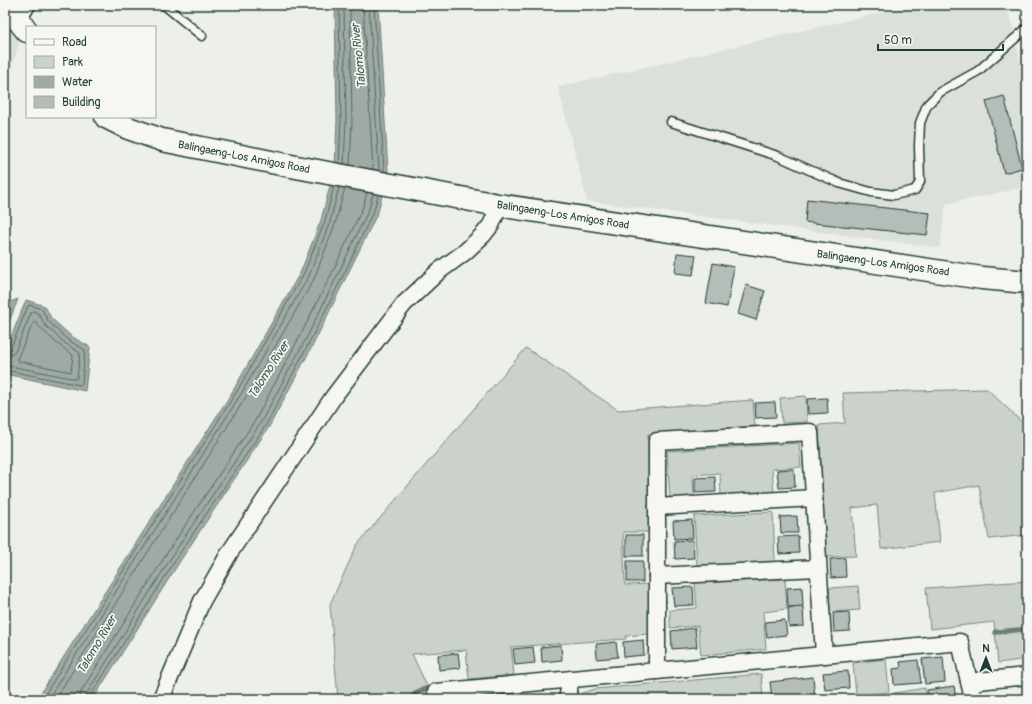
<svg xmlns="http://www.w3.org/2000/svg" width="1032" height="704" font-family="Pangolin,sans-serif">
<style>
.built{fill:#dce0db}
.green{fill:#cbd2cc;stroke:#758880}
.water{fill:#9faaa4;stroke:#6c7e77}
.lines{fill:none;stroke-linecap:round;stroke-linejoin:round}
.shore{stroke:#526961;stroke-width:1}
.stream{stroke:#6c7e77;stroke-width:5}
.building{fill:#b4bdb8;stroke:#1f3d34}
.lane-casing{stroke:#1f3d34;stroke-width:11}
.street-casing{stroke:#1f3d34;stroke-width:19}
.secondary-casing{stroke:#1f3d34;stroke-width:25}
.lane{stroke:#f6f6f2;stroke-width:8}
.street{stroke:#f6f6f2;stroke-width:16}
.secondary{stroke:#f6f6f2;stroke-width:22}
.labels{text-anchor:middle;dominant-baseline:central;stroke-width:3.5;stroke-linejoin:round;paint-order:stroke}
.street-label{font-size:11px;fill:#1f3d34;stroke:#f6f6f2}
.water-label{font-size:12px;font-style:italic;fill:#3f5850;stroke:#f6f6f2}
</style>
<rect width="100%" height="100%" fill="#edefea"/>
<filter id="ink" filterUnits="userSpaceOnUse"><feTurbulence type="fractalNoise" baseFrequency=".025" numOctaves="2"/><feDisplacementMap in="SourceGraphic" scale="8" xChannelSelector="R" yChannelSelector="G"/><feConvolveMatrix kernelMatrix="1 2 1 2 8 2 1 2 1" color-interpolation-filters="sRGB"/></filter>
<g filter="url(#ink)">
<g class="built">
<polygon points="914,5 1007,5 1027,89 1027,187 946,204 940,248 587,201 558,87"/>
<polygon points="5,24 20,42 5,86"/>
</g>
<g class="green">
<polygon points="526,348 618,410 753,400 755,426 648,434 649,532 623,532 625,585 650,584 649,634 626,636 626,639 511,647 514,675 469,679 466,650 412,654 433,699 338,699 330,604 357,545"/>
<polygon points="987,389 1027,427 1027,535 989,539 979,485 935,493 940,542 881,549 877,505 852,508 856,556 826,557 819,425 845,423 843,393"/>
<polygon points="806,396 807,422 782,423 780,398"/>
<polygon points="799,443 801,467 772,469 774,494 721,497 720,473 693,475 694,499 670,500 667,451"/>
<polygon points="773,512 775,562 697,566 694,516"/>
<polygon points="785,579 787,609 763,612 766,649 701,655 698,626 670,628 670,610 697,608 695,583"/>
<polygon points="1027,581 1027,659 998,663 994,622 930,629 926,588"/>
<polygon points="858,586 860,610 830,612 829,588"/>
<polygon points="886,659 889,692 856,695 853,663"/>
<polygon points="761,674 763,699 577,699 582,693 595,689"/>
<polygon points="925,688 926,699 895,699 894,693"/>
</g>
<g class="water">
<polygon points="335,5 378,5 388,171 378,212 315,341 269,427 182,558 93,699 37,699 234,389 301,271 321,220 335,167 337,120"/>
<polygon points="18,299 5,332 5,304"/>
<polygon points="26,300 45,306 51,318 71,336 90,347 85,391 5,374 5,352"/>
</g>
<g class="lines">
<g class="shore">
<polyline points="363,5 373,169"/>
<polyline points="369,5 379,170"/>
<polyline points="374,5 384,171"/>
<polyline points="339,163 341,120 339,5"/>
<polyline points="344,164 346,120 344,5"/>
<polyline points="350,165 352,120 350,5"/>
<path d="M 35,322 C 47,335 58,345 73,355 L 71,372 L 18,361 L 17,359 L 33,323 Z"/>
<polyline points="5,352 10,350 28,306 30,305 42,309 48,321 68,340 85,350 82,383 80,385 5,370"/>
<polyline points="5,357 10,356 15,352 31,313 33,311 39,314 45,325 65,343 80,353 77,378 76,379 5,365"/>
<polyline points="42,699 237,391 304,273 325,221 334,186"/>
<polyline points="48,699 241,394 309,276 330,222 339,187"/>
<polyline points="55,699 246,397 314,279 335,224 345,188"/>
<polyline points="79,699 82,690 169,550 256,419 301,334 335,267 363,207 367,193"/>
<polyline points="85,699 87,693 174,553 261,422 307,337 340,270 369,209 373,194"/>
<polyline points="90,699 91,695 178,556 266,425 311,339 345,272 374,210 378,195"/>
</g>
<g class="stream">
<polyline points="995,632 1027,629"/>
<path d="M 411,699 C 414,692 421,690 429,688"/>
</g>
</g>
<g class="building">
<polygon points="1004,96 1022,168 1004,173 986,101"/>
<polygon points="807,199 930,213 927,235 805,222"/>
<polygon points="677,253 696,255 693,275 675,273"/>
<polygon points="713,263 734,267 727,307 706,303"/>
<polygon points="746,285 765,291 756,320 738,314"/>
<polygon points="827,398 828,413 808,414 807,399"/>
<polygon points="775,402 776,417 756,418 755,403"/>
<polygon points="794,469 795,487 779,488 777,470"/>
<polygon points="715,477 716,492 695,493 695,478"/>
<polygon points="797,516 798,533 781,533 780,517"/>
<polygon points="692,520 693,538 674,539 673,521"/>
<rect x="626" y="535" width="17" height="21"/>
<polygon points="798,536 799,553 779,554 778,537"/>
<polygon points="693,540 694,558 675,559 674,541"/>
<polygon points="845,558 846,577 831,578 830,559"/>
<rect x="627" y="561" width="16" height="21"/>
<polygon points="693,587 694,605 674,606 672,588"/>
<polygon points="802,587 803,606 788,607 787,588"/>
<polygon points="803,607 804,626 789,627 788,608"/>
<polygon points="849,612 850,631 834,632 833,613"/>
<polygon points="785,620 787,635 767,637 765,622"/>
<polygon points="695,628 697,647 672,649 671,631"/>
<polygon points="643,640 644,655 624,657 623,642"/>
<polygon points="616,642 618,657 597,659 596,644"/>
<polygon points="561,645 562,660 542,662 541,647"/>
<polygon points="533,647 535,663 515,665 513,649"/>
<polygon points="458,653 460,668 439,670 438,655"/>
<polygon points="943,657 945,682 925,684 922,659"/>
<polygon points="918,660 921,683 894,685 893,669 901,668 900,662"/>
<polygon points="848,671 849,688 825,690 823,673"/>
<polygon points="813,677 815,698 772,699 770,682"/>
<polygon points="954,686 956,699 928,699 927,690"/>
</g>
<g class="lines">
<defs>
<g id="lane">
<polyline points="164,5 202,36"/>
<polyline points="671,122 778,156 839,183 871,192 894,195 907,192 915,190 920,182 919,146 920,123 927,105 940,92 978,71 1027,28"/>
</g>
<g id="street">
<polyline points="18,20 27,5"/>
<polyline points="657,507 814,498"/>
<polyline points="657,576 818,568"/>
<polyline points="657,671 657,441 810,432 824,655"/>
<polyline points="969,682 1027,676"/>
<polyline points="436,692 960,642 973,699"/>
<polyline points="161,699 202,601 230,552 334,396 404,304 439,271 465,252 483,235 491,225 495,216 498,205"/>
<polyline points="567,699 571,679"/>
</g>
<g id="secondary">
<polyline points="6,5 27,31"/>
<polyline points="106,117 128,128 162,140 291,166 498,205 982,278 1027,282"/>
</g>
</defs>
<use href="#lane" class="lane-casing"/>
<use href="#street" class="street-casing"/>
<use href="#secondary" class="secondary-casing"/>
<use href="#lane" class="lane"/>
<use href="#street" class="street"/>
<use href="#secondary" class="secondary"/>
</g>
</g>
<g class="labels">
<g class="street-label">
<text transform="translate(244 157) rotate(11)">Balingaeng-Los Amigos Road</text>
<text transform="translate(563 215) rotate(9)">Balingaeng-Los Amigos Road</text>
<text transform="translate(883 263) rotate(8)">Balingaeng-Los Amigos Road</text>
</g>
<g class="water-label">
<text transform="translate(359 56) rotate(-96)">Talomo River</text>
<text transform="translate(269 370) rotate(-57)">Talomo River</text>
<text transform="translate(97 645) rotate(-59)">Talomo River</text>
</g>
</g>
<rect width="1032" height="704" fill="none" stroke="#f6f6f2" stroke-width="20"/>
<rect x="10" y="10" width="1012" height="684" fill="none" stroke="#1f3d34" stroke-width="1.5" filter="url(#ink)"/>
<rect x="26" y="26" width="130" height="92" fill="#f6f6f2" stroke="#a0aca6"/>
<rect x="34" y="39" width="20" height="6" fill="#f6f6f2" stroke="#a0aca6"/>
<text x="62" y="46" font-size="12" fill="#1f3d34">Road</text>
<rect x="34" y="56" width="20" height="12" fill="#cbd2cc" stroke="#a0aca6"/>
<text x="62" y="66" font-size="12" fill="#1f3d34">Park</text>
<rect x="34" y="76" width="20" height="12" fill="#9faaa4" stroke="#a0aca6"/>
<text x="62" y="86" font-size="12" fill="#1f3d34">Water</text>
<rect x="34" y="96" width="20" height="12" fill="#b4bdb8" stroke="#a0aca6"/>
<text x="62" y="106" font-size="12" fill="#1f3d34">Building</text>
<g transform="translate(986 658)" stroke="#f6f6f2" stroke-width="3" paint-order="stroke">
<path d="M0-3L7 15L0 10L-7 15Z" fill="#1f3d34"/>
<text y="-6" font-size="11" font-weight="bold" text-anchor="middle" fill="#1f3d34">N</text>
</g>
<path d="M878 44v6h125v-6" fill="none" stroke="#1f3d34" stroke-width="2"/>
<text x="884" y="44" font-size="12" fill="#1f3d34" stroke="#f6f6f2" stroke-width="3" paint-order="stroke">50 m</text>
</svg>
